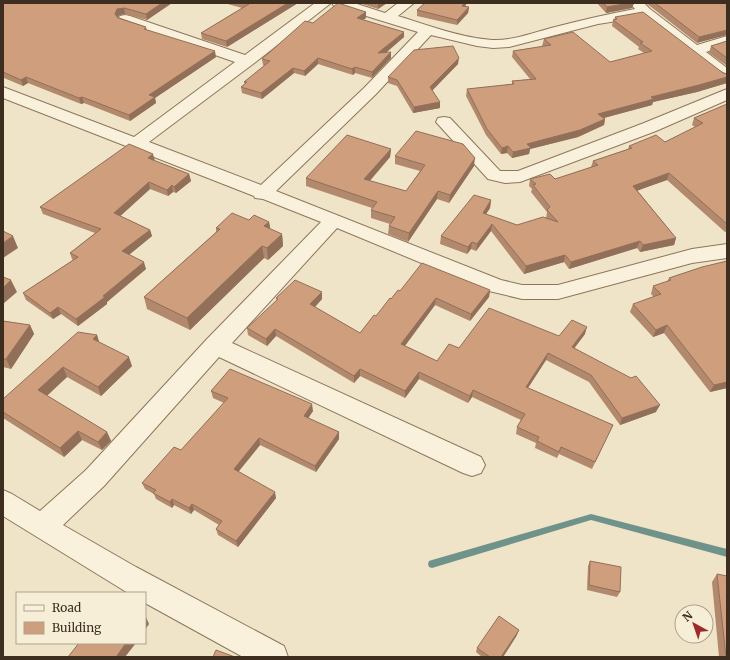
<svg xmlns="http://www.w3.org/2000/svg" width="730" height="660" font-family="Merriweather,serif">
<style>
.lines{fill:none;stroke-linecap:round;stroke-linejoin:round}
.stream{fill:#6f938a;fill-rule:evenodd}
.minor-casing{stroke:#8d765c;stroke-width:2}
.minor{fill:#faf1dc;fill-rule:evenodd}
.wall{fill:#b2896c}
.shaded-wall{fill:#916f58}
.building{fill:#cf9f7d;stroke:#916f58}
</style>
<rect width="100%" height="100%" fill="#f0e4c8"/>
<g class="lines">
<polygon class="stream" points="591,514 727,549 727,557 591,520 432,568 429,567 428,564 429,561 432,560"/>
<defs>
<g id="minor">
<path d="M 315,3 L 331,3 L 253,64 L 149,142 L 261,185 L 364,88 L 418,32 L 334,6 L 332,3 L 354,3 L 385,13 L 398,3 L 414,3 L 398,16 C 427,25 462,38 492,40 C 513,41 535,32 555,27 C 582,20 608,14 635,9 L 630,3 L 644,3 L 650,9 L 697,45 L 727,36 L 727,45 L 706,52 L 727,68 L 727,80 L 722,78 L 642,17 L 598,24 L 509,47 L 493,48 L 477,46 L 431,35 L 376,94 L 276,191 L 501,280 L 522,285 L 558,285 L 692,249 L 727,244 L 727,258 L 692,263 L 558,299 L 522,299 L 489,291 L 337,228 L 232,343 L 481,457 L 485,465 L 481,473 L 472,476 L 463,473 L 219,357 L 104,486 L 63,525 L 136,567 L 284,646 L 288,657 L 243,657 L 145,603 L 145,593 L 128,593 L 3,516 L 3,490 L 12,494 L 40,511 L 86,470 L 207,339 L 321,222 L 263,199 L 255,198 L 254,196 L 3,98 L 3,87 L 134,137 L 235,62 L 120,22 L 118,19 L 120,16 L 125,15 L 130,16 L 245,55 Z"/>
<polygon points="727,89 727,100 656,131 520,182 505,183 488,179 436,122 438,118 444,117 450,118 500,171 518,171 644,123"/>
</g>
</defs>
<use href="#minor" class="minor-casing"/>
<use href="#minor" class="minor"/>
</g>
<g class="wall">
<polygon points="3,3 172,3 147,20 125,14 119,15 118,17 146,27 147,30 216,57 155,98 156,103 130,121 84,103 81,104 28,83 23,86 4,78 3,78"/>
<polygon points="224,3 298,3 227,47 202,39 201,33 242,8"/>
<polygon points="359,3 387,3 378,9"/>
<polygon points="425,3 467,3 465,6 469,7 468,13 457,25 417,16 417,10"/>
<polygon points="597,3 634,3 632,8 606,13"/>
<polygon points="646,3 727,3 697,43"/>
<polygon points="366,12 366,18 363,20 404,32 404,37 386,53 391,58 372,78 355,73 353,75 318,64 305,76 294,73 262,99 242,93 241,87 245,84 244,82 264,66 263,65 262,59 313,23"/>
<polygon points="615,17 727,74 727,83 697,92 653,102 652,105 604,118 605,119 604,125 578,137 530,149 529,154 512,158 507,153 501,154 486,135 466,96 467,89 512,84 512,81 530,79 512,57 513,51 544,46 542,46 544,39 610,62 644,53 638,49 639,47 612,26 613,20 614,20"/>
<polygon points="727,41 727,66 709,53 711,46"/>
<polygon points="458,64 432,90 440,108 413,113 397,86 388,83 388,77"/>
<polygon points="727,104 727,231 725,232 667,180 637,190 676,238 674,245 640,252 637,248 569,269 564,262 524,274 491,231 476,251 471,249 467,254 440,244 441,236 491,200 490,208 486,214 517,225 546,218 547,212 531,192 532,189 529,186 530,179 555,179 591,167 593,161 628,149 629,146 665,142 695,127 692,125 694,118"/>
<polygon points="391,149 390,157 370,181 406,191 420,171 395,164 395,156 474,166 449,203 437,199 408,242 388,234 389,226 390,224 371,218 371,210 372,208 306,186 306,178"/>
<polygon points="155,161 189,174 191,181 176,193 173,192 168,196 150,189 120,216 150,230 152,236 129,255 146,269 107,302 107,304 78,326 61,314 53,319 26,300 23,293 73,260 72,259 70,253 95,233 43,214 40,207"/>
<polygon points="249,220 269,222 270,229 282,234 283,246 268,260 264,258 190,330 147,309 144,297 216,232 216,228"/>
<polygon points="727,261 727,388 710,392 664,333 653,337 630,312 633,304 654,297 651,294 653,286 667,282 669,278"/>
<polygon points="490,290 489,297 470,321 435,305 405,346 437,361 459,348 559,336 585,334 574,348 656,412 620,425 589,382 546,360 528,388 613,425 592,469 559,454 557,458 535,448 536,443 516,434 517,427 521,420 472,397 468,403 419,379 405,398 360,376 354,383 276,336 267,346 248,335 247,328 277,301 276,298 322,299 315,307 360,333 400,291"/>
<polygon points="3,321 30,325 34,334 11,369 3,367"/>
<polygon points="97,335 99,342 132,366 101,396 67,377 47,396 107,432 111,441 102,450 82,440 64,457 3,418 3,399"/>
<polygon points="211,391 313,411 308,418 339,432 339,439 316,472 260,445 238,472 276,498 238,547 218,535 216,529 219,525 194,510 191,514 174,505 172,508 156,499 154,494 145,489 142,483 181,450 224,403 213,398"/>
<polygon points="590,561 620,592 617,597 587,590 588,566"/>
<polygon points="717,574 727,657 719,657 712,582"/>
<polygon points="517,635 503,657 482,657 476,652 477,648"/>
</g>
<g class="shaded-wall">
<polygon points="162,3 172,3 147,20 146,14"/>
<polygon points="288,3 298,3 227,47 226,41"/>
<polygon points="378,3 387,3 378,9"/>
<polygon points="464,3 467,3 462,11 462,6"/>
<polygon points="629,3 634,3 632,8 606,13 607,7"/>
<polygon points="469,7 468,13 457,25 457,20"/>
<polygon points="124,8 125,14 119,15 117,20 115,14 117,9"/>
<polygon points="366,12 366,18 357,24 357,18"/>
<polygon points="727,30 727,35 697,43 699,37"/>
<polygon points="404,32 404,37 378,59 378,53"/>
<polygon points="215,51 216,57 155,98 156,103 130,121 129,115 149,95"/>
<polygon points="391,52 391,58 372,78 372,72"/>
<polygon points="318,58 318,64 305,76 304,71"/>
<polygon points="459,58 458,64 430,93 430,87"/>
<polygon points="355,67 355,73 353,75 352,69"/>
<polygon points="293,68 294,73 262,99 261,93"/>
<polygon points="26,77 28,83 23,86 21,80"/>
<polygon points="727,77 727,83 697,92 653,102 652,105 596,120 598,114 651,97"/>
<polygon points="82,97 84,103 81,104 79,98"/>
<polygon points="440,102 440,108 413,113 414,107"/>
<polygon points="605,119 604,125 578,137 530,149 529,154 512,158 513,152 527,144"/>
<polygon points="508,146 507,153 501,154 502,148"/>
<polygon points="391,149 390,157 364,187 364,179"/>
<polygon points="153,154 155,161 148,158"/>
<polygon points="475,158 474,166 449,203 450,195"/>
<polygon points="669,173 667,180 631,193 633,186"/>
<polygon points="189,174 191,181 176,193 174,187"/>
<polygon points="149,182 150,189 116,220 114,213"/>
<polygon points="172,185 173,192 168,196 167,190"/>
<polygon points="438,191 437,199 408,242 409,233"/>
<polygon points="491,200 490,208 482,220 483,213"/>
<polygon points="269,222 271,233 264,226"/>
<polygon points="492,224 491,231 476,251 477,244"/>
<polygon points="150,230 152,236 125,258 122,251"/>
<polygon points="282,234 283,246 268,260 267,248"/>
<polygon points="13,236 18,248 3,258 3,243"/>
<polygon points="676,238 674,245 640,252 643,245"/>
<polygon points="640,241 637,248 569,269 571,262"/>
<polygon points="472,242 471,249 467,254 468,247"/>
<polygon points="262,246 264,258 190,330 187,318"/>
<polygon points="565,255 564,262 524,274 526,266"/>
<polygon points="144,262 146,269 107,302 107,304 78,326 76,319"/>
<polygon points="11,280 17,292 3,304 3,288"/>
<polygon points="490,290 489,297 470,321 471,314"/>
<polygon points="322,292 322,299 311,311 310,304"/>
<polygon points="436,298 435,305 401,351 401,344"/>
<polygon points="58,307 61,314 53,319 50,313"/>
<polygon points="30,325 34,334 11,369 6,359"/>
<polygon points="667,325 664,333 653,337 656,330"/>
<polygon points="587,327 585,334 570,354 572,347"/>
<polygon points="275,329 276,336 267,346 266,339"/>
<polygon points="97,335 100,345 93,339"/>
<polygon points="548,353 546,360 524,394 526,387"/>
<polygon points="129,357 132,366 101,396 98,387"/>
<polygon points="63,367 67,377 43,399 38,390"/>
<polygon points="360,369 360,376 354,383 354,376"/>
<polygon points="419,372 419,379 405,398 405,391"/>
<polygon points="727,382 727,388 710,392 714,385"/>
<polygon points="473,390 472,397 468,403 470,396"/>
<polygon points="312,404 313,411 305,423 304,416"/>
<polygon points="660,405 656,412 620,425 622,418"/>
<polygon points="78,431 82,440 64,457 60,448"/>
<polygon points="107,432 111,441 102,450 98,442"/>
<polygon points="339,432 339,439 316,472 315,466"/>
<polygon points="259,438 260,445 235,476 234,469"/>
<polygon points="275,492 276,498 238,547 236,541"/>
<polygon points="172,499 174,505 172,508 170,502"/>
<polygon points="192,504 194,510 191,514 189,508"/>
<polygon points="146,617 149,624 145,630 145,618"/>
<polygon points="519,630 517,635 503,657 501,657"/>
<polygon points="126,643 136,643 125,657 116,657"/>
</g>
<g class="building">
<polygon points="3,3 162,3 146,14 124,8 117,9 115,14 118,18 146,27 144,29 215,51 149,95 155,97 129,115 82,97 79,98 26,77 21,80 3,72"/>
<polygon points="245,3 288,3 226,41 201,33 249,4"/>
<polygon points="338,3 366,12 357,18 404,32 378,53 391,52 372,72 355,67 352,69 318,58 304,71 293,68 261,93 241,87 247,82 244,82 270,61 262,59 305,21 313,23"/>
<polygon points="425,3 464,3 462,6 469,7 457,20 417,10"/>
<polygon points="603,3 629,3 607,7"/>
<polygon points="655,3 727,3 727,30 699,37"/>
<polygon points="643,12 723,73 727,74 727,77 699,85 651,97 654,99 598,114 605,119 580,130 527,144 531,148 513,152 508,146 502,148 487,129 467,89 514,84 512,81 536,79 513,51 551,45 544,39 573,32 610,62 652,51 640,43 643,42 613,20 617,19 615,17"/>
<polygon points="727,41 727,58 711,46"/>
<polygon points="453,46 459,58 430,87 440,102 414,107 397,80 388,77 414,50"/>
<polygon points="727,104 727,224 669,173 633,186 676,238 643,245 640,241 571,262 565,255 526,266 492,224 477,244 472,242 468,247 441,236 474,195 491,200 483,213 517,225 543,217 558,222 547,210 550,207 533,185 536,184 530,179 550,174 555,179 598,165 593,161 632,148 629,146 656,135 665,142 703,123 694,118"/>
<polygon points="416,131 463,144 475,158 450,195 438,191 409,233 389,226 395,217 371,210 377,202 306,178 347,135 391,149 364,179 406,191 425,165 395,156"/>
<polygon points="129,144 153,154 148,158 189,174 174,187 172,185 167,190 149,182 114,213 150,230 122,251 144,262 103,296 105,297 76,319 58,307 50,313 23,293 78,257 70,253 101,229 40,207"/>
<polygon points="232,213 249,220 254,215 269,222 264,226 282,234 267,248 262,246 187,318 144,297 220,229 216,228"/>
<polygon points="3,231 13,236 3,243"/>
<polygon points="727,261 727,382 714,385 667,325 656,330 633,304 661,294 653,286 671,280 669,278 702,267"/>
<polygon points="422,263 490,290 471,314 436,298 401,344 437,361 449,344 459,348 489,308 559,336 572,320 587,327 572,347 631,378 636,376 660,405 622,418 591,375 548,353 526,387 613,425 595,462 561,447 559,452 537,441 539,437 517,427 525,414 473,390 470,396 419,372 405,391 360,369 354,376 275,329 266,339 247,328 278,299 276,298 295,280 322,292 310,304 360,333 374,315 376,316 390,298 391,299 398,290 400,291"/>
<polygon points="3,277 11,280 3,288"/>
<polygon points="3,321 30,325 6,359 3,359"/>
<polygon points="78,332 97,335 93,339 129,357 98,387 63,367 38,390 107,432 98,442 78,431 60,448 3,412 3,399"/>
<polygon points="230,369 312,404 304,416 339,432 315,466 259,438 234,469 275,492 236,541 216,529 222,521 192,504 189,508 172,499 170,502 153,493 156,490 142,483 174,447 181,450 228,398 211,391"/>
<polygon points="590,561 621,567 620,592 589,585"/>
<polygon points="717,574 727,576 727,657 726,657"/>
<polygon points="499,616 519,630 501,657 490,657 477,648"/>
<polygon points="79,643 126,643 116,657 68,657"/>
<polygon points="216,650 235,657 213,657"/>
</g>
<rect width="730" height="660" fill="none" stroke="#3d2e20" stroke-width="8"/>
<rect x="16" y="592" width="130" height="52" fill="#f7eed8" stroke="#ada18e"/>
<rect x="24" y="605" width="20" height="6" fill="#faf1dc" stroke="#ada18e"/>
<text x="52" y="612" font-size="12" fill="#3d2e20">Road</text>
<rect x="24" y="622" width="20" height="12" fill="#cf9f7d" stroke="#ada18e"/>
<text x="52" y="632" font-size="12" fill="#3d2e20">Building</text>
<g transform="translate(694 624) rotate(320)"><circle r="19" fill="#f7eed8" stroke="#ada18e"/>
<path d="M0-3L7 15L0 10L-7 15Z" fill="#9e2a2b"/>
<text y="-6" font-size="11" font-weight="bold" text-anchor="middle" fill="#3d2e20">N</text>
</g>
</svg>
